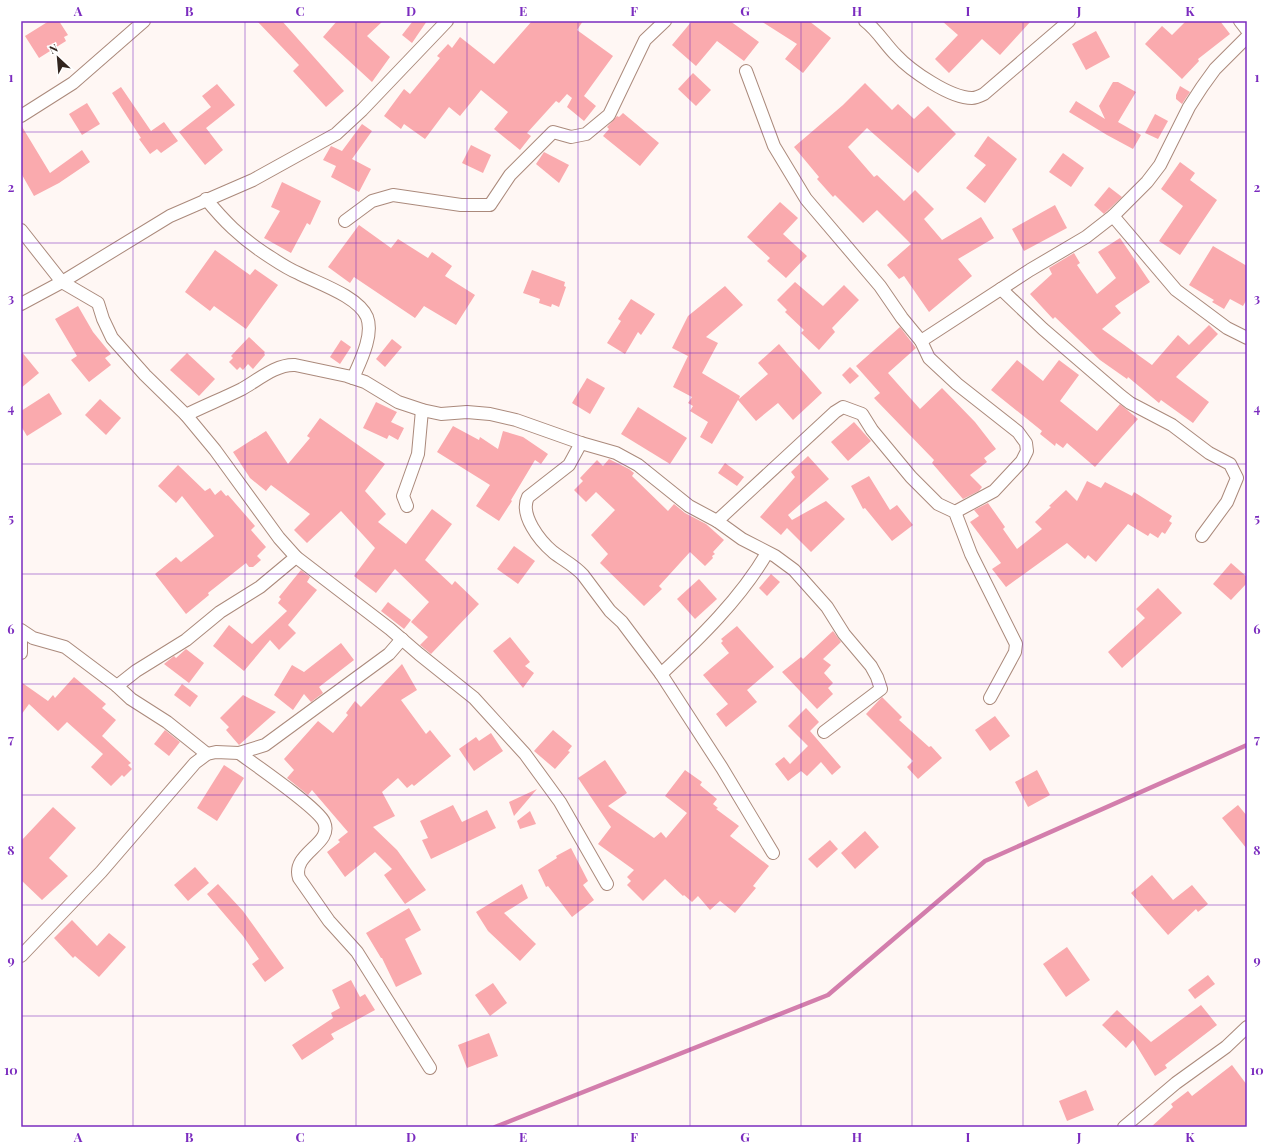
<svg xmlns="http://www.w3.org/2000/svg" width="1268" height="1148" font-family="'Playfair Display',serif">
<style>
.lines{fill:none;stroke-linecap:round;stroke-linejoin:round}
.stream{stroke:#d37eac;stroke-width:4.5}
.building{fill:#faaaae}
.minor-casing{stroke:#ab8a7c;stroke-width:14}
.minor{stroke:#fff;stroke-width:12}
.grid{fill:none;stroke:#7b2cbf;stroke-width:1;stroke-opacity:0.55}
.neatline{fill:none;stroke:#7b2cbf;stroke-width:1.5}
.grid-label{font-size:13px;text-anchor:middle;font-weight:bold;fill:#7b2cbf}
</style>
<rect width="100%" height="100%" fill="#fff7f4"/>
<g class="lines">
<polyline class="stream" points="495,1127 828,995 985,861 1247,745"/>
</g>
<g class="building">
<polygon points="49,21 59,21 68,35 64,37 66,41 39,58 25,36"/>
<polygon points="257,21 282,21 344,91 326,107 293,71 299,65"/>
<polygon points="337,21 383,21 367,36 390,57 372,82 323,37"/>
<polygon points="413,21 427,21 412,43 402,35"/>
<polygon points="532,21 583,21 577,30 613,56 584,96 596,106 584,121 567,107 572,98 567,94 559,103 556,101 527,133 531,136 520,150 494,129 508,112 481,90 460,116 449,107 425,139 404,124 401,129 384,116 404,89 410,94 440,58 437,56 448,44 452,48 460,37 494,64"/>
<polygon points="692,21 730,21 759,42 744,61 717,41 696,66 672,45"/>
<polygon points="761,21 809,21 831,38 803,73 785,59 797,44"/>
<polygon points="942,21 1031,21 1000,55 982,39 949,73 935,59 958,35"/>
<polygon points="1186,21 1220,21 1230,34 1198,59 1199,61 1182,79 1145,44 1162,26 1172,35"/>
<polygon points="1096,31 1110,57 1086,70 1072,44"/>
<polygon points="693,73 711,90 696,106 678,89"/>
<polygon points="1113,82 1118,82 1136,92 1118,122 1141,135 1133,149 1107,135 1069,112 1076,101 1105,119 1099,106"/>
<polygon points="865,83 892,110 898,104 914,119 928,106 956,134 918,173 867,128 848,147 874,177 877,175 904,201 915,190 934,209 924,219 942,240 981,217 994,238 958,259 972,276 929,312 904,276 899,279 887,265 911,244 877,210 863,223 835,195 833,197 817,179 819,177 794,147 843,105"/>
<polygon points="217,84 235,105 206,128 223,150 205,165 179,132 211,107 202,96"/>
<polygon points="1180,86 1190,92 1182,104 1176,99 1176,95"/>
<polygon points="121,87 151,131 164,122 178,141 161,153 157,149 150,154 139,139 141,138 112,93"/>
<polygon points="87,103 100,124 82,135 69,114"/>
<polygon points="623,113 659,143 640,166 603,136 609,129 607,127 617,116 619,117"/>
<polygon points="1155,114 1168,121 1158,139 1145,133"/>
<polygon points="362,124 372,131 352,159 371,169 359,192 331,177 336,166 323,160 331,146 342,151"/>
<polygon points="21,125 50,173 82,150 90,162 59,183 34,196 21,173"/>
<polygon points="988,136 1017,159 985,203 966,188 986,165 974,156"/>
<polygon points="471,145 491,155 483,173 462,163"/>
<polygon points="544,152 569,165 559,183 536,164"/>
<polygon points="1063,153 1084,168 1071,187 1049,172"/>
<polygon points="1180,162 1195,173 1190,180 1217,200 1180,255 1159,241 1183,206 1161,189"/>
<polygon points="282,182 321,201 310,225 307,223 291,253 264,238 280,211 271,207"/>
<polygon points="1109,187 1122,197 1104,214 1094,205"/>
<polygon points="780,202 798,218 783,234 807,256 786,278 767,261 770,258 747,237"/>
<polygon points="1055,205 1067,228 1024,251 1012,229"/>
<polygon points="359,225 391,248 398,239 428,258 432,252 452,266 445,276 475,295 456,325 424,306 415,318 354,277 350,283 328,267"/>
<polygon points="1120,238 1150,282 1115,306 1121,313 1102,329 1152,365 1178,335 1189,345 1209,325 1218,334 1176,377 1209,402 1193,423 1161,400 1159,403 1128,377 1127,379 1100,360 1055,317 1053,319 1030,294 1052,274 1049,268 1074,253 1080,263 1077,265 1097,294 1116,278 1098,252"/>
<polygon points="1213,246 1247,266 1247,299 1243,306 1230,299 1224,309 1212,302 1214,300 1189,285"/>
<polygon points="215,250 250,275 255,269 278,285 246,329 214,306 210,311 185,292"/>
<polygon points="532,270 565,282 564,286 566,287 559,307 552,304 551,307 539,303 540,299 523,293"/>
<polygon points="795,282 823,306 844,285 859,300 832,328 835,332 819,350 801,333 804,330 785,312 787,310 777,300"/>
<polygon points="725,286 743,305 706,337 718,343 702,373 740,396 739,399 768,374 758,363 779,344 822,393 793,420 778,403 756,421 738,400 712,444 700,437 708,422 690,411 693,406 688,403 692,397 673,387 688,356 672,348 688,316"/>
<polygon points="631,299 655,314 641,335 638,332 625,354 607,343 621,321 618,319"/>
<polygon points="78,306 93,332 111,354 105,358 111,365 89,382 71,360 77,356 55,319"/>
<polygon points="900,327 916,348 888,373 920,409 942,388 975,422 996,449 984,458 987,462 970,475 982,487 979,491 963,499 932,463 934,460 874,398 880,393 856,366"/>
<polygon points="249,337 265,352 264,353 265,355 253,369 248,364 243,370 240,367 237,370 229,362 233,358 231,356"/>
<polygon points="392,339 402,347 385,367 376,359"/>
<polygon points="341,340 351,347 340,364 330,357"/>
<polygon points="21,351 39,373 21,388"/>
<polygon points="187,353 215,379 199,396 170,370"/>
<polygon points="1017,360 1043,381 1059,360 1079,375 1060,401 1097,431 1120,404 1138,419 1095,467 1067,443 1063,448 1056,443 1055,446 1040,434 1042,431 991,390"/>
<polygon points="850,367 859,376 850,384 842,375"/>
<polygon points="587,378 605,388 590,414 572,403"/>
<polygon points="49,393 62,414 27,436 21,426 21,411"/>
<polygon points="100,399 121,418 106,435 85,415"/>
<polygon points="376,402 397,412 391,422 404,428 398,440 389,435 387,439 363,428"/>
<polygon points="638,407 687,438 670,464 621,434"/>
<polygon points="320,418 385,464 365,491 386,514 378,522 406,544 432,509 452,524 425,560 452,585 455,581 479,604 431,654 420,645 428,637 411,622 429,602 395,569 376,593 354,576 375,548 341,511 307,543 294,530 310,514 271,485 266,491 250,478 233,452 266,431 288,464 310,438 307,436"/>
<polygon points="854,422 871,441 848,461 831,442"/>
<polygon points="453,426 479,440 480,437 498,449 503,431 523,437 548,454 541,464 535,460 511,500 512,501 499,521 476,506 490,485 437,452"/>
<polygon points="808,456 829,479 788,515 792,520 826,501 845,519 811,552 787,528 781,535 760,517 795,477 791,472"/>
<polygon points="609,459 629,469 634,473 632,476 668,511 674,504 685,513 706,524 724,540 713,552 715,554 712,556 713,558 705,566 690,552 659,586 662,589 644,606 600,563 608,554 591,535 615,510 596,492 586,502 574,490 583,481 580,478 597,460 603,466"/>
<polygon points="725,463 744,477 737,486 718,473"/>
<polygon points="178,465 205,491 210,488 215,495 221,490 226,496 228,495 255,526 251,530 266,547 257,556 261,560 253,567 249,567 246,563 208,593 209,595 186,614 155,574 176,557 181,562 214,536 182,496 176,503 158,486"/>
<polygon points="869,476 890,510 897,505 913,525 892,541 865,508 863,509 851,486"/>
<polygon points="1087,481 1101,488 1105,482 1132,496 1134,492 1172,516 1169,521 1172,523 1165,534 1162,532 1158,538 1150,533 1148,536 1128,524 1096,562 1088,555 1085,559 1067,543 1006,587 992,569 1001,563 970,522 979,516 974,510 988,503 1005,527 1003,529 1017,549 1042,529 1035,522 1051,507 1049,506 1066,490 1077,501"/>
<polygon points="514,546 535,561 518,584 497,569"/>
<polygon points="1231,563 1247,577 1247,583 1231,600 1213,584"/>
<polygon points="301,570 310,577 307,582 317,590 288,625 296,633 279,650 270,640 244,671 213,646 229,625 252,644 287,611 278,603 281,599 279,597"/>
<polygon points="771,574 780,582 767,596 759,588"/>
<polygon points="699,579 717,599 695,619 677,599"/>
<polygon points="1158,588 1182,613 1122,668 1108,652 1145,618 1136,609"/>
<polygon points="388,602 411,620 404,629 381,611"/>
<polygon points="737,626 774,667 747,690 757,702 726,727 716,714 728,704 703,675 729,653 721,643 723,641 721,639"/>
<polygon points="833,631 841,642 823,659 831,665 824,673 833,683 828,688 833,694 817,709 782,672 801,657 803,659"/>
<polygon points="510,637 530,662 525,666 534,673 523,688 493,651"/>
<polygon points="341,643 354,660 319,687 323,693 311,702 304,694 293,710 274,695 292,665 304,672"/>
<polygon points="186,649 204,663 189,683 164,664 174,656 176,658"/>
<polygon points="402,664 417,690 401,700 426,734 430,730 451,756 414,786 412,784 407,788 398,778 382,792 395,816 373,827 397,850 426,890 405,904 384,875 392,869 375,852 345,877 327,852 340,842 338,840 348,832 312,790 308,795 287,778 294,770 284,759 318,721 333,733 348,715 346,713 355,701 361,707"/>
<polygon points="74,677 106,704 102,708 116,720 102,736 131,763 128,765 132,769 124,777 122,775 111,786 91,767 103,754 67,722 58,731 29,704 21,715 21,682 48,701 53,695 55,698"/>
<polygon points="182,684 198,696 190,707 174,695"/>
<polygon points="243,695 276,712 239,745 226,730 229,727 220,718"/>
<polygon points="882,697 902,717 899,720 929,747 931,746 942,758 918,779 907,767 913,761 866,714"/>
<polygon points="806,708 819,722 810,731 841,767 832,775 821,762 807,776 801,771 788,781 775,764 784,757 790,764 808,746 788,726"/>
<polygon points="995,716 1010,736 990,751 975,730"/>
<polygon points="165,730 180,742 169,756 154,744"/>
<polygon points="553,730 572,746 568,751 570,752 555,769 534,751"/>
<polygon points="491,733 503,751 474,771 459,749 476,737 479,741"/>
<polygon points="605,760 627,793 608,806 654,838 661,832 666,838 687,813 665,796 685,770 702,782 700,785 717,799 713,804 718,808 716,809 739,826 730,836 769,866 753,886 756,888 735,913 720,901 710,910 698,896 692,902 684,895 683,896 665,879 643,901 627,885 631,881 627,877 634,870 598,844 611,827 578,778"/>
<polygon points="224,765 244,778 217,821 197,808"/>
<polygon points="1037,770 1050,795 1028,807 1015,782"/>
<polygon points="537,789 514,816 509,802"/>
<polygon points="453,805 462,822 487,810 496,828 431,859 422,840 428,838 420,821"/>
<polygon points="1238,805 1247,816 1247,849 1222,818"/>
<polygon points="53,807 76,828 49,858 68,876 42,900 21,880 21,841"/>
<polygon points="530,811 536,824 520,829 517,821"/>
<polygon points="865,831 879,847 855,869 841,853"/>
<polygon points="830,840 838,849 817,868 808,859"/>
<polygon points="571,848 588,881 583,885 594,900 572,917 548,886 546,887 538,870 557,858 556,856"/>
<polygon points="195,867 209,883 188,901 174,885"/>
<polygon points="1152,875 1173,900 1192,885 1208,904 1198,912 1196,909 1168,935 1131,893"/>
<polygon points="218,884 243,911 284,968 265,982 252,964 259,959 243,936 207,894"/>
<polygon points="522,884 528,898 504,913 536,944 520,961 488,931 476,912"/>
<polygon points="409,908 421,930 405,939 422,974 396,987 382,958 381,958 366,933"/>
<polygon points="72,920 97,946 109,933 126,947 99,977 75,956 73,958 54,938"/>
<polygon points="1067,947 1090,980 1066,997 1043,964"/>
<polygon points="1208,975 1215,984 1195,999 1188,990"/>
<polygon points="351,980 360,997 365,994 375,1010 331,1034 334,1039 302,1060 292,1045 333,1018 331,1013 340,1008 332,990"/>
<polygon points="493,983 507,1003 490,1016 475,995"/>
<polygon points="1201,1005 1217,1025 1165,1065 1167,1068 1155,1076 1133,1040 1126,1048 1102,1025 1117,1010 1151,1042"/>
<polygon points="489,1033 498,1056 467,1068 458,1045"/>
<polygon points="1232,1065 1247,1085 1247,1127 1151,1127 1173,1107 1171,1104 1188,1091 1192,1096"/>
<polygon points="1086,1090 1094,1110 1067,1121 1059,1101"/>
</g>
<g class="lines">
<defs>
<g id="minor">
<path d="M 865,21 C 877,30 885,44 896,55 C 911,71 950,98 972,98 C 976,98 980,96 984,94 L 1069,21"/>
<polyline points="1240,21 1247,30"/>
<polyline points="746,71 774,146 806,199 880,286 902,318 921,341 929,358 957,384 1018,432 1026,443 1027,451 1022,461 994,491 955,512"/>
<polyline points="21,116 73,83 144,21"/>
<path d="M 206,199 C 224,221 240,237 264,253 C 275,260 286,268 298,273 C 317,283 358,296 367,317 C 374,335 360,362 353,378"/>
<polyline points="1113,216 1176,290 1227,328 1247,338"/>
<polyline points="345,221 372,201 393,195 461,205 490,205 510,175 553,132 571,137 586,134 609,115 645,40 665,21"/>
<polyline points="21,230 62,282 98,303 103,319 112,338 145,375 186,415 215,450 279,538 296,557 390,629 419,654 474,698 525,754 560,802 607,884"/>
<polyline points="1001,289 1043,329 1121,396 1130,403 1172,425 1209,453 1230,464 1237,478 1227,502 1202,536"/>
<polyline points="21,304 62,282 170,216 253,180 336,134 362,110 447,21"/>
<polyline points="921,341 1030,270 1086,237 1113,216 1147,182 1160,165 1189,107 1202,87 1215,69 1247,37"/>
<path d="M 186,415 C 204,406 224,398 242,389 C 258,380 276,364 295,365 L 347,376 L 365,382 L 398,402 L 422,410 L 441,414 L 467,412 L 490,414 L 516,420 L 581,443 L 616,453 L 638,465 L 689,506 L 717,521 L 742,539 L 775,556 L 794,570 L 827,607 L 844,634 L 871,666 L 877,677 L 881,689 L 824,732"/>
<path d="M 581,443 L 569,465 L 528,497 C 519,515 540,541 553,552 C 563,560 574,565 583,575 L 610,611 L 622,622 L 661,674 L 722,768 L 773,853"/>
<polyline points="407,506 403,496 418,454 422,410"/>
<polyline points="717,521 835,412 843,407 862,414 872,430 911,477 938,504 955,512 971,554 1016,644 1015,652 990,698"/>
<polyline points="21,630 33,638 65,647 117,686"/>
<polyline points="21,639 21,653"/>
<path d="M 661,674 C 700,638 740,599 767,553"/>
<path d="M 239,753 C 254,764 318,808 324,822 C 334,844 291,853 299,878 L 329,921 L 357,952 L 430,1068"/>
<polyline points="207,754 167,722 131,699 117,686 136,671 186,640 220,612 260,587 296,557"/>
<polyline points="21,956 101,872 195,763 207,754 216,752 239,753 265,745 389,654 402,639"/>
<polyline points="1124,1127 1176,1083 1226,1047 1247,1027"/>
</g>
</defs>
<use href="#minor" class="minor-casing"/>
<use href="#minor" class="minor"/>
</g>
<path class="grid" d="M 133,21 L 133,1127M 245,21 L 245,1127M 356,21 L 356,1127M 467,21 L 467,1127M 578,21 L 578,1127M 690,21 L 690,1127M 801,21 L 801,1127M 912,21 L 912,1127M 1023,21 L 1023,1127M 1135,21 L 1135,1127M 21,132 L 1247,132M 21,243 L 1247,243M 21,353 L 1247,353M 21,464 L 1247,464M 21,574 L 1247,574M 21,684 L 1247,684M 21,795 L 1247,795M 21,905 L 1247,905M 21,1016 L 1247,1016"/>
<rect width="1268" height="1148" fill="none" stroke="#ffffff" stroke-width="44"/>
<g transform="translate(58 58) rotate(334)" stroke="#ffffff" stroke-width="3" paint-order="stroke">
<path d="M0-3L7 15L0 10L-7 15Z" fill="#32251f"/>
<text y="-6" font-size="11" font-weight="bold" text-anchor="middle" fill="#32251f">N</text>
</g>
<rect x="22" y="22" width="1224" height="1104" class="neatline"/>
<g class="grid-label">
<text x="78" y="16">A</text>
<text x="189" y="16">B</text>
<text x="300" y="16">C</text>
<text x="411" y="16">D</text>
<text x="523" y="16">E</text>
<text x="634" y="16">F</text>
<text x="745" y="16">G</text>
<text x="857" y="16">H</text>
<text x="968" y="16">I</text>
<text x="1079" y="16">J</text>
<text x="1190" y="16">K</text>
<text x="11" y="82">1</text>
<text x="1257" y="82">1</text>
<text x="11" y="192">2</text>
<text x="1257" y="192">2</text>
<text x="11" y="303">3</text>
<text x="1257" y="303">3</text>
<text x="11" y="413">4</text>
<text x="1257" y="413">4</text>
<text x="11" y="523">5</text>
<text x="1257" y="523">5</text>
<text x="11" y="634">6</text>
<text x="1257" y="634">6</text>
<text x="11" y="744">7</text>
<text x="1257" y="744">7</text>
<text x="11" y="855">8</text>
<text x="1257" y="855">8</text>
<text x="11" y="965">9</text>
<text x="1257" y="965">9</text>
<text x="11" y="1075">10</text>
<text x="1257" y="1075">10</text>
<text x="78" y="1142">A</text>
<text x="189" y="1142">B</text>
<text x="300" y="1142">C</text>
<text x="411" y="1142">D</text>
<text x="523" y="1142">E</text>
<text x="634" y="1142">F</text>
<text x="745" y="1142">G</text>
<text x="857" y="1142">H</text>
<text x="968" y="1142">I</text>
<text x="1079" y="1142">J</text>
<text x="1190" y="1142">K</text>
</g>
</svg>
